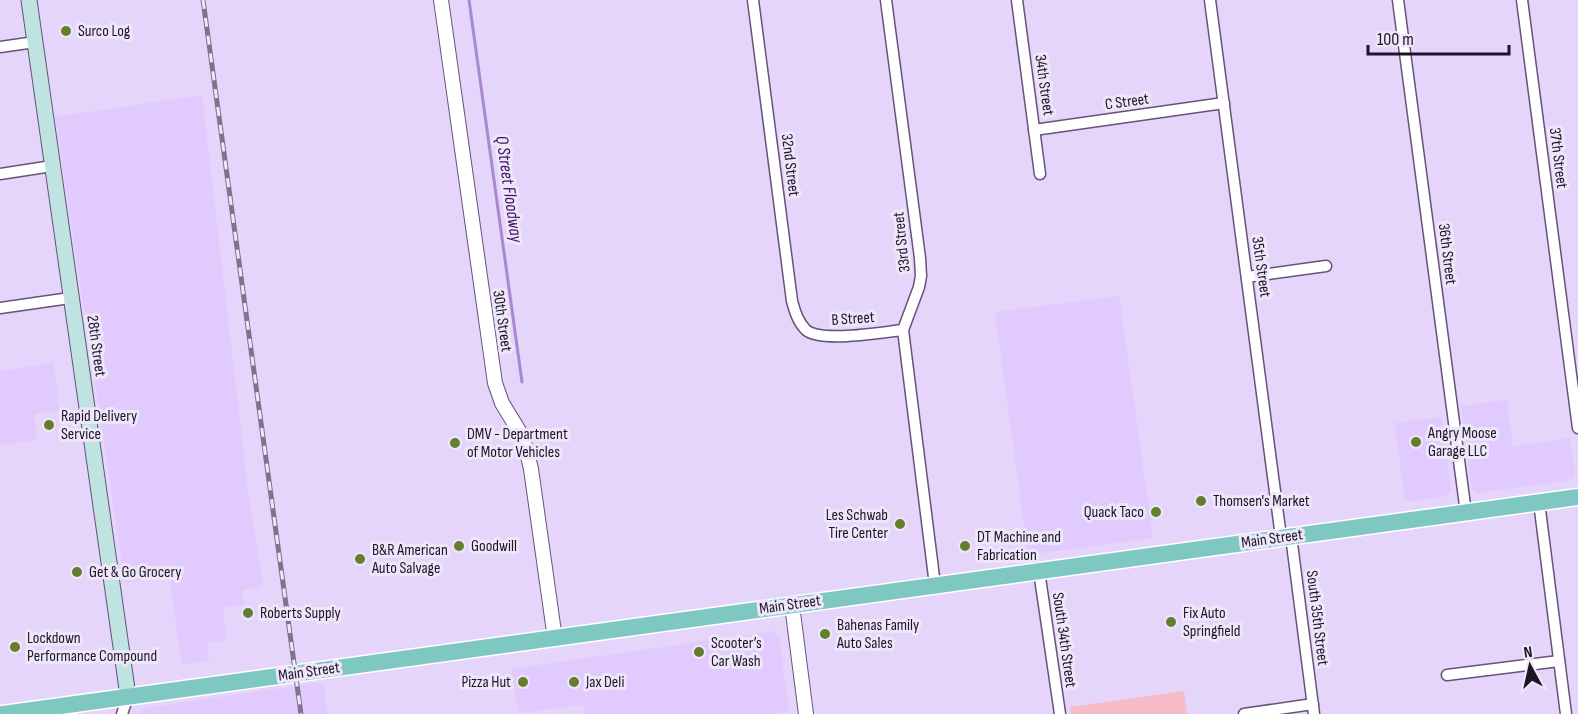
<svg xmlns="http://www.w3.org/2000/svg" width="1578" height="714" font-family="'Sofia Sans Condensed',sans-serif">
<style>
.built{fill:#e1cafe}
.green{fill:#f7bac7}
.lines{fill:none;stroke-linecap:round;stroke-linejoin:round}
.stream{stroke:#aa87d3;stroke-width:3}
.minor-casing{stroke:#65537a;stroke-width:13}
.tertiary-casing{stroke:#65537a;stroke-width:16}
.secondary-casing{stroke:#65537a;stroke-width:17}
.primary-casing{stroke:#fff;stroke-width:19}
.minor{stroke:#fff;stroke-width:10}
.tertiary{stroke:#fff;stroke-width:14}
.secondary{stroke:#bfe3e0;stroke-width:15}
.primary{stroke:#7fc8c1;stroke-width:16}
.rail-casing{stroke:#7e728c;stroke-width:5}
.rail{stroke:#eee6f9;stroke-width:3;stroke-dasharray:9;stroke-linecap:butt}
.poi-dot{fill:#647d2f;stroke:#eee6f9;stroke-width:2}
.labels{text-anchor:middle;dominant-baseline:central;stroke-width:6;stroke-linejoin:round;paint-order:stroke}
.poi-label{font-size:16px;fill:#1c1525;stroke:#eee6f9;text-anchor:start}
.street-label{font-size:16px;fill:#1c1525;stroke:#eee6f9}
.water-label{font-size:18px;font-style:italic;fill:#430e6a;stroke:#eee6f9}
</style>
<rect width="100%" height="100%" fill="#e5d5fa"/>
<g class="built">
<polygon points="202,95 248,491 263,587 242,590 244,605 223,607 226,640 207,643 209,661 184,664 181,661 170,578 125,582 55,117"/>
<polygon points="1119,296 1153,538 1028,555 995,312"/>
<polygon points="53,363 60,410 34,414 37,440 0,445 0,371"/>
<polygon points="1507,400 1513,446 1570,438 1575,475 1571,480 1477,493 1472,489 1461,406"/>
<polygon points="1442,417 1451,491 1447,496 1405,502 1395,423"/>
<polygon points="772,631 779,638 789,712 776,714 585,714 583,705 519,713 511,669"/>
<polygon points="324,682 327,714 138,714 144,708"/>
</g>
<polygon class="green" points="1184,691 1187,714 1071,714 1070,707"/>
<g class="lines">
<polyline class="stream" points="469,0 522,382"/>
<defs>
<g id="minor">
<path d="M 753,0 L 792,301 C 795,312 798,322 806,330 C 821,343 883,332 903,330"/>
<polyline points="886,0 920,258 921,276 919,287 903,330 935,585"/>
<polyline points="1017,0 1040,174"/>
<polyline points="1210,0 1281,537"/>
<polyline points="1398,0 1466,513"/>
<polyline points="1522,0 1578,428"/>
<polyline points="0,47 35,42"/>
<polyline points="1034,130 1224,103"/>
<polyline points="0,174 52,166"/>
<polyline points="1247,277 1326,266"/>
<polyline points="0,308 70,298"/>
<polyline points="1539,502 1566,714"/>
<polyline points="1291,536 1314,714"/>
<polyline points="1039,571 1060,714"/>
<polyline points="1447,675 1559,661"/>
<polyline points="122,714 128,696"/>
<polyline points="1244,714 1313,704"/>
</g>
<g id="tertiary">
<polyline points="441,0 495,383 502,403 519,431 526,448 531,469 555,639"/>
<polyline points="792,605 806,714"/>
</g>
<polyline id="secondary" points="29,0 128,696"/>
<polyline id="primary" points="3,714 1578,497"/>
</defs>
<use href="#minor" class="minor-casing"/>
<use href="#tertiary" class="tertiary-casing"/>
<use href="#secondary" class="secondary-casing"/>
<use href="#primary" class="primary-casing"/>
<use href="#minor" class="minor"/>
<use href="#tertiary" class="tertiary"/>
<use href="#secondary" class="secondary"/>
<use href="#primary" class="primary"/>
<defs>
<polyline id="rail" points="203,0 301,714"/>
</defs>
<use href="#rail" class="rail-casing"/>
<use href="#rail" class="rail"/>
</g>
<g class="poi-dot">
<circle cx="66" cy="31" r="6"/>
<circle cx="49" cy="425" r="6"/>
<circle cx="1416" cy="442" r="6"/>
<circle cx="455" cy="443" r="6"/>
<circle cx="1201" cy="501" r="6"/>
<circle cx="1156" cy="512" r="6"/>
<circle cx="900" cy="524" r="6"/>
<circle cx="459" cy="546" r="6"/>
<circle cx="965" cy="546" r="6"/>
<circle cx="360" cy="559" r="6"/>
<circle cx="77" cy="572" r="6"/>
<circle cx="248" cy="613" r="6"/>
<circle cx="1171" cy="622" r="6"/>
<circle cx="825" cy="634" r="6"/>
<circle cx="15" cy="647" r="6"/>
<circle cx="699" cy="652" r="6"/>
<circle cx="523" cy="682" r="6"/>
<circle cx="574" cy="682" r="6"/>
</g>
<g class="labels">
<g class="poi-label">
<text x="78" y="31">Surco Log</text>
<text x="61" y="416">Rapid Delivery<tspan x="61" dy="18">Service</tspan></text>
<text x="1428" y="433">Angry Moose<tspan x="1428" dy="18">Garage LLC</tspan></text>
<text x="467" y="434">DMV - Department<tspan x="467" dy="18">of Motor Vehicles</tspan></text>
<text x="1213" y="501">Thomsen's Market</text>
<text x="1144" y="512" text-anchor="end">Quack Taco</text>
<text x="888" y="515" text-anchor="end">Les Schwab<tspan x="888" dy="18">Tire Center</tspan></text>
<text x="977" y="537">DT Machine and<tspan x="977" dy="18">Fabrication</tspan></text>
<text x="471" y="546">Goodwill</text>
<text x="372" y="550">B&amp;R American<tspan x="372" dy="18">Auto Salvage</tspan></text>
<text x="89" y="572">Get &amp; Go Grocery</text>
<text x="260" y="613">Roberts Supply</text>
<text x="1183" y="613">Fix Auto<tspan x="1183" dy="18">Springfield</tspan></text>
<text x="837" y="625">Bahenas Family<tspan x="837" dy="18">Auto Sales</tspan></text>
<text x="27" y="638">Lockdown<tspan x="27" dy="18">Performance Compound</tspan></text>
<text x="711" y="643">Scooter’s<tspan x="711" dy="18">Car Wash</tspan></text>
<text x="511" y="682" text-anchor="end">Pizza Hut</text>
<text x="586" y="682">Jax Deli</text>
</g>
<g class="street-label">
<text transform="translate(1044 85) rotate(82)">34th Street</text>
<text transform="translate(1127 102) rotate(-8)">C Street</text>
<text transform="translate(1558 158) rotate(83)">37th Street</text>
<text transform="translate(790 165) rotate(83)">32nd Street</text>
<text transform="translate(902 242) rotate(-96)">33rd Street</text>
<text transform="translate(1447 254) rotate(83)">36th Street</text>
<text transform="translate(1261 267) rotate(82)">35th Street</text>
<text transform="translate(853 319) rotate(-4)">B Street</text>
<text transform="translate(502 321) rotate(82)">30th Street</text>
<text transform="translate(96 346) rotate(82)">28th Street</text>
<text transform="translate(1272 539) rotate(-8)">Main Street</text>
<text transform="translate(790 605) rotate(-8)">Main Street</text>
<text transform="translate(1317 618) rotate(83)">South 35th Street</text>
<text transform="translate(1064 640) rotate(82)">South 34th Street</text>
<text transform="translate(309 672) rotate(-8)">Main Street</text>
</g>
<g class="water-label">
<text transform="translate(509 189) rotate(82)">Q Street Floodway</text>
</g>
</g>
<g transform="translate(1530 666) rotate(352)" stroke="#eee6f9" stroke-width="4.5" paint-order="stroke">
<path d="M0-4.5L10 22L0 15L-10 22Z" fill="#1c1525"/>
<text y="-9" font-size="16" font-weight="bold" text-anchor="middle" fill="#1c1525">N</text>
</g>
<path d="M1368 45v9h141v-9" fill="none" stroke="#1c1525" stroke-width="3"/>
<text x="1377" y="45" font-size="18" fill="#1c1525" stroke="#eee6f9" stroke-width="4.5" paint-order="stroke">100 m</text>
</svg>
